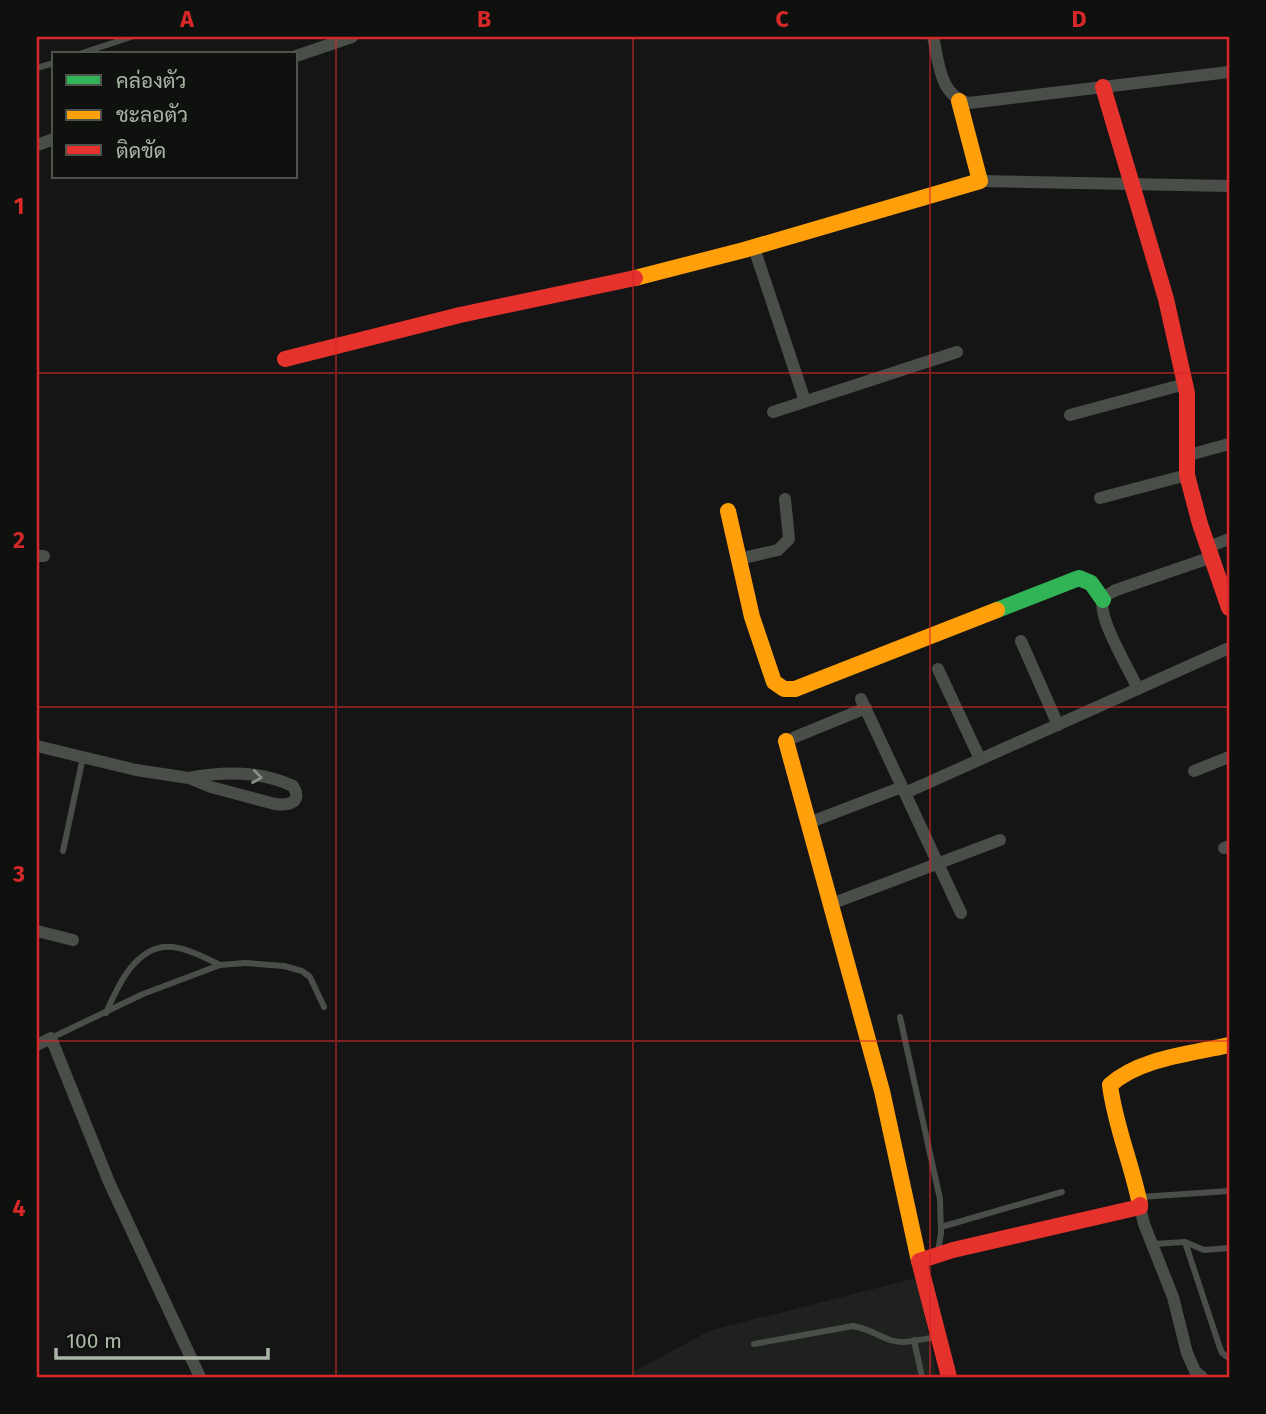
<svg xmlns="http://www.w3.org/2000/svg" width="1266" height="1414" font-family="'Fira Sans',Sarabun,sans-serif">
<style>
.built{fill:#1f211f}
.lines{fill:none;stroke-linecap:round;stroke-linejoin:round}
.lane{stroke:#4a4e49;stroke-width:6}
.street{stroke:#4a4e49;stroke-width:12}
.fast{stroke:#30b455;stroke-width:16}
.slow{stroke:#ff9f0a;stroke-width:16}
.jam{stroke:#e5322d;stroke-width:16}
.oneway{stroke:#889285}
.grid{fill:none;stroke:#d62828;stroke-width:2;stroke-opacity:0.55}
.neatline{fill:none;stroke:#d62828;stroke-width:2.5}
.grid-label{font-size:23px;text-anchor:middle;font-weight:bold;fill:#d62828}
</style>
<rect width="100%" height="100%" fill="#151515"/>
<polygon class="built" points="917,1278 937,1377 633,1377 633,1372 711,1330"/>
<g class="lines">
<g class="lane">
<polyline points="79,54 131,37"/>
<polyline points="37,68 54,63"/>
<polyline points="63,851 83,757"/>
<path d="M 106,1013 C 118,985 137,943 173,947 C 189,949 206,958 220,965"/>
<polyline points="900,1017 940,1199 941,1233 938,1252"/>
<polyline points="51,1038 143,994 220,965 245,963 284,966 302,971 310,977 324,1007"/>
<polyline points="1140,1197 1229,1191"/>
<polyline points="941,1227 1062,1192"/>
<polyline points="1185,1242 1219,1345 1222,1353 1229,1358"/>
<polyline points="1153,1244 1185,1242 1204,1250 1229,1248"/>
<polyline points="914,1340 922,1377"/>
<path d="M 754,1344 L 853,1326 C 870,1329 876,1335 890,1340 C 904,1345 922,1339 936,1337"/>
</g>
<g class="street">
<path d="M 933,37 C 939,62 939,96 969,103 L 1229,72"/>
<polyline points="296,56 352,37"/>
<polyline points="37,145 54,139"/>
<polyline points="980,181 1229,186"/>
<polyline points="754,248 805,401"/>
<polyline points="773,412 957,352"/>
<polyline points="1070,415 1185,384"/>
<polyline points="1185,456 1229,444"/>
<polyline points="1100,498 1187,475"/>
<polyline points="1208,547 1229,539"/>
<polyline points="37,556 44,556"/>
<polyline points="739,559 778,550 789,539 785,499"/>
<polyline points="1021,641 1058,725"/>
<polyline points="938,669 980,759"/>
<path d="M 1138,689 C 1130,671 1097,617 1103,600 C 1105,595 1111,593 1116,590 L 1212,557"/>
<polyline points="861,699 961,913"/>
<polyline points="795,737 866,708"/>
<path d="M 37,746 L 136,770 L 189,778 L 211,787 L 275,804 C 289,806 303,802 293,786 C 262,771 223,771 189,778"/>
<polyline points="1194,771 1229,757"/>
<polyline points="905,793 1229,648"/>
<polyline points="816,820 902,787"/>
<polyline points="1224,848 1229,846"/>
<polyline points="839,901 1000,840"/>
<polyline points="37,931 73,940"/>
<polyline points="37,1045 51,1038 109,1182 200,1377"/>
<polyline points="1140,1207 1144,1224 1173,1297 1187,1353 1195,1371 1202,1377"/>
</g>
<polyline class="fast" points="997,610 1079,578 1091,583 1103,600"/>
<g class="slow">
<polyline points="635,278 744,250 980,181 959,101"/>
<polyline points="728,511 752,617 774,682 784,689 795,689 997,610"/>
<polyline points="786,741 882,1091 919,1261"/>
<path d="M 1140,1205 C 1132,1164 1115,1126 1110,1085 C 1140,1058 1191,1054 1229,1045"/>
</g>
<g class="jam">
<polyline points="1103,87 1166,299 1187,393 1187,475 1200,524 1229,608"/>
<polyline points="285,359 460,315 635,278"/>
<polyline points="949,1377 919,1261 953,1250 1140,1207 1140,1205"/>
</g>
</g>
<defs><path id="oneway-chevron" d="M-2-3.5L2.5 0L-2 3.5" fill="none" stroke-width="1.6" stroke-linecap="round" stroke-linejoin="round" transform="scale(1.75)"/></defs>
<use class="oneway" href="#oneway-chevron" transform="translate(257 777) rotate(8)"/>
<path class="grid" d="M 336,37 L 336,1377M 633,37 L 633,1377M 930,37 L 930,1377M 37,373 L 1229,373M 37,707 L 1229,707M 37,1041 L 1229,1041"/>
<rect width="1266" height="1414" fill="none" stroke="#0f110f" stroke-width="77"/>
<rect x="52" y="52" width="245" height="126" fill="#0f110f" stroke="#4d534b" stroke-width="2"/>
<rect x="66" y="75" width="35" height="10" fill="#30b455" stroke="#4d534b" stroke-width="2"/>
<text x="116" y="88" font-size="21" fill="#a9b6a6">คล่องตัว</text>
<rect x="66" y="110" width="35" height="10" fill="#ff9f0a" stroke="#4d534b" stroke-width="2"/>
<text x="116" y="122" font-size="21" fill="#a9b6a6">ชะลอตัว</text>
<rect x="66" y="145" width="35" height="10" fill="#e5322d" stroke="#4d534b" stroke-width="2"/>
<text x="116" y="158" font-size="21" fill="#a9b6a6">ติดขัด</text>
<path d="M56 1348v10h212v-10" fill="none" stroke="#a9b6a6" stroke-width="3.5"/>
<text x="66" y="1348" font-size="21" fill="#a9b6a6" stroke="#0f110f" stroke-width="5" paint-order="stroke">100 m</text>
<rect x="38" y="38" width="1190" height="1338" class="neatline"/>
<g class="grid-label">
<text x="187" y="27">A</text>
<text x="484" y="27">B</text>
<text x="782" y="27">C</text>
<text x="1079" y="27">D</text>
<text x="19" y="214">1</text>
<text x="19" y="548">2</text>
<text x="19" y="882">3</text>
<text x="19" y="1216">4</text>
</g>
</svg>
